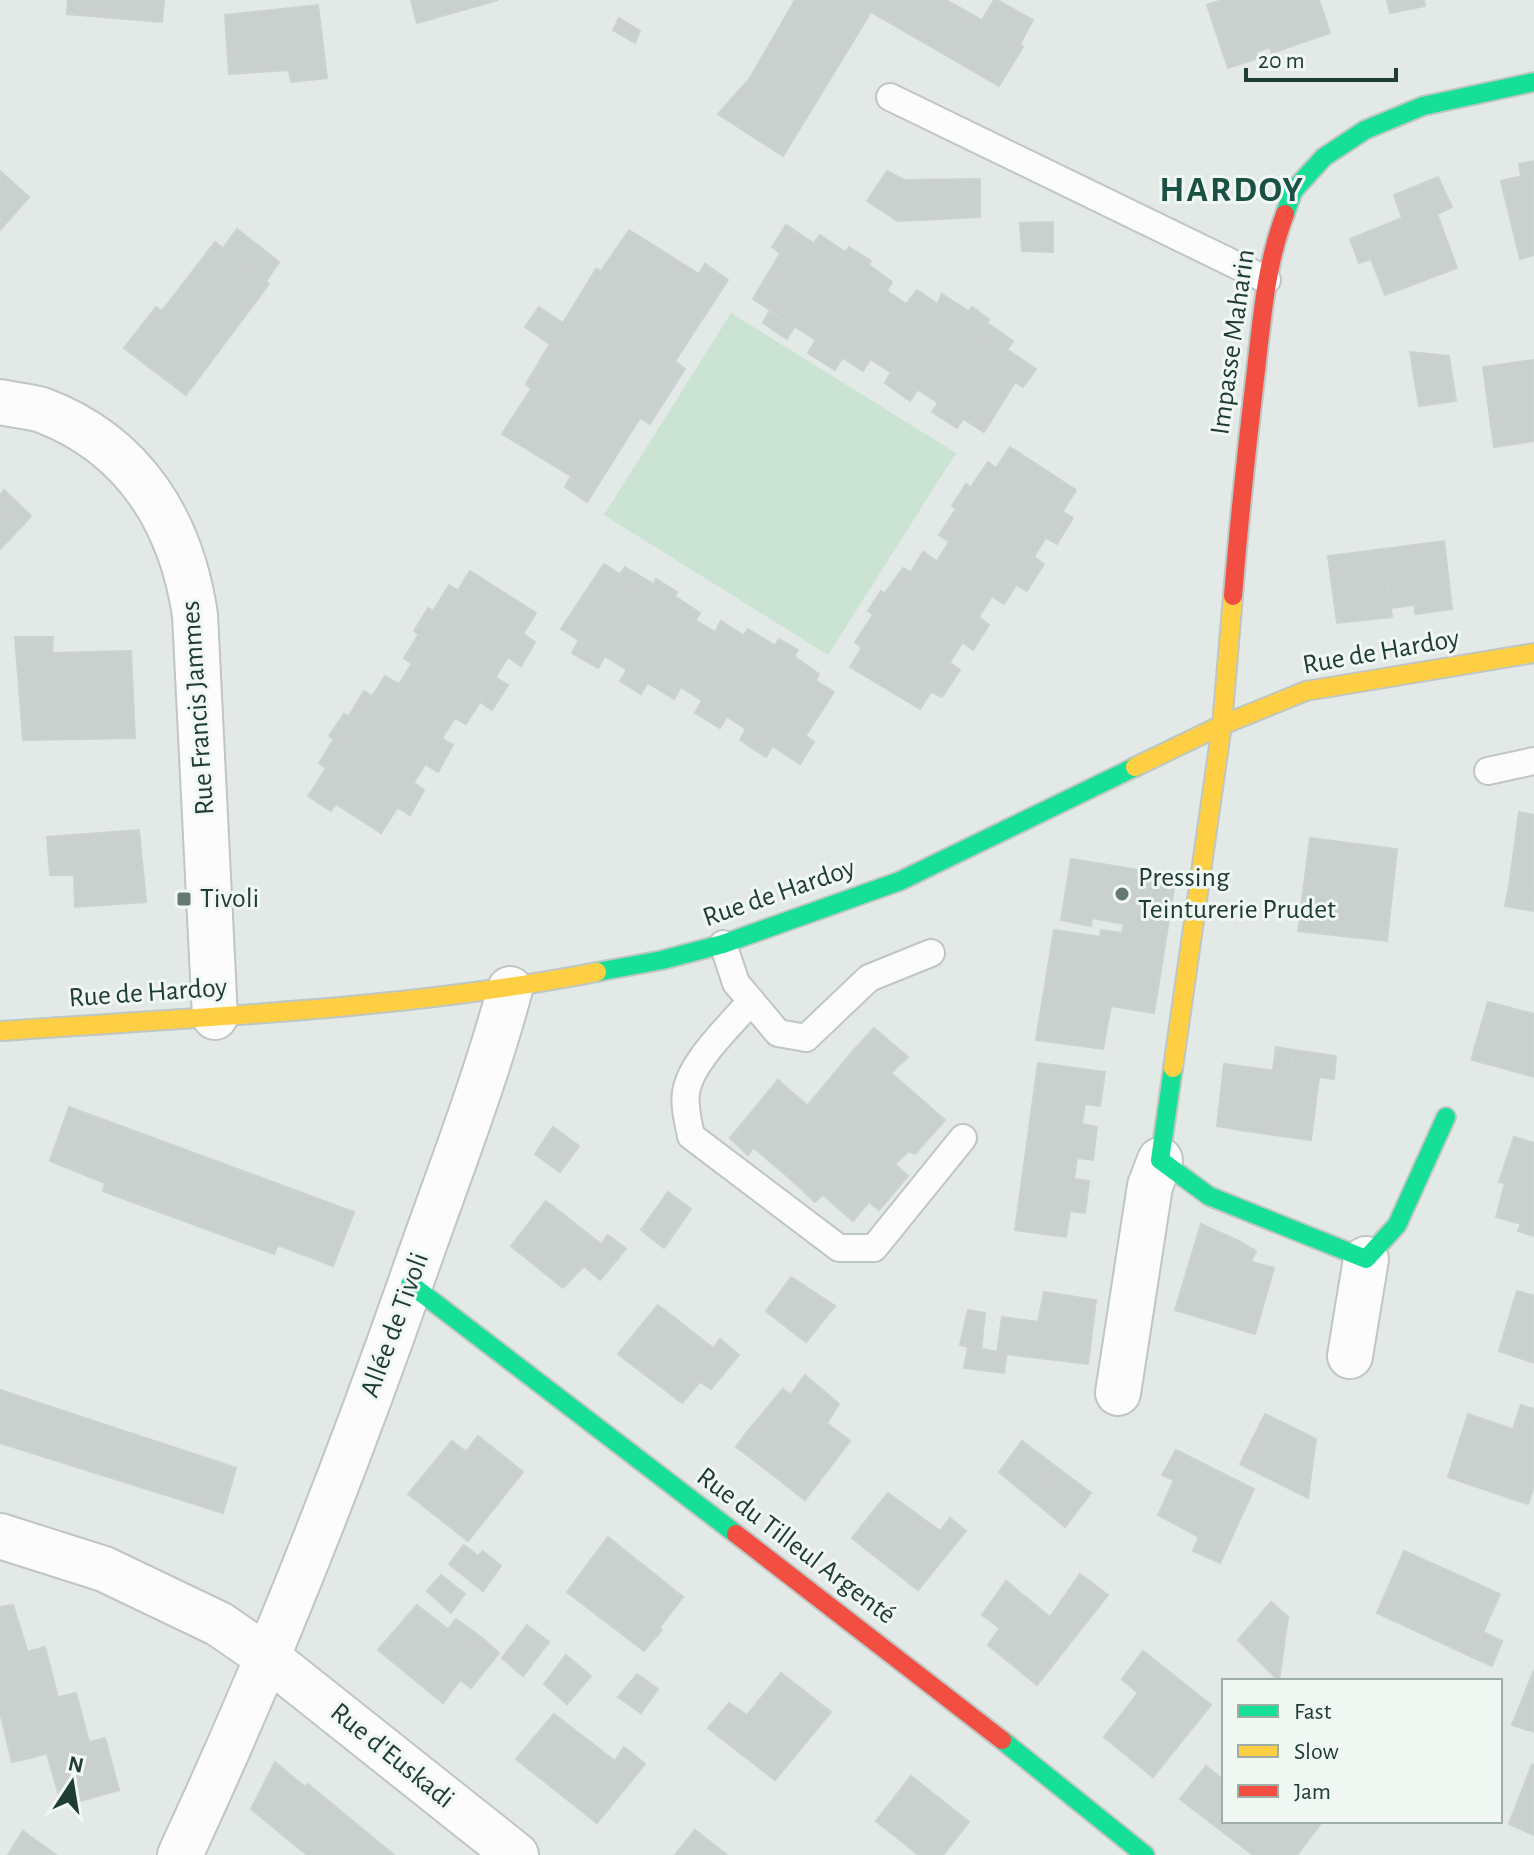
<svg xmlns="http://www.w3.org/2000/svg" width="1534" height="1855" font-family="'Alegreya Sans',sans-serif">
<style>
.green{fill:#cbe3d2}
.building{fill:#cad0ce;stroke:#cbd2cf;stroke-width:2}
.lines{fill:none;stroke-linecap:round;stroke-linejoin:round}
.lane-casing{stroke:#c0c6c3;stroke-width:30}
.street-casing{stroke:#c0c6c3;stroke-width:48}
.fast-casing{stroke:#bec7c3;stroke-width:22}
.slow-casing{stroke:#bec7c3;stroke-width:22}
.jam-casing{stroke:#bec7c3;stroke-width:22}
.lane{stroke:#fbfcfb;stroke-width:26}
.street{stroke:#fbfcfb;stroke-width:44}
.fast{stroke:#16e098;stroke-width:18}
.slow{stroke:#ffcf43;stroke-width:18}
.jam{stroke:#f24e42;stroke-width:18}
.poi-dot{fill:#647973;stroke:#f1f8f4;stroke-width:3}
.labels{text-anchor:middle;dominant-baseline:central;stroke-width:6;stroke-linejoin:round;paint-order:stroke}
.street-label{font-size:28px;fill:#203d35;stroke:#f1f8f4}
.poi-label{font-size:28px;fill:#203d35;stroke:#f1f8f4;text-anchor:start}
.district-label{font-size:36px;font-weight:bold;letter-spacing:2px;fill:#1b5044;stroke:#f1f8f4}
</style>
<rect width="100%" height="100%" fill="#e3e9e6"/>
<polygon class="green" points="731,313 956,453 828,655 604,515"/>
<g class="building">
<polygon points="68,0 164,0 162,22 67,14"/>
<polygon points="411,0 498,0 417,23"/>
<polygon points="795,0 946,0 982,20 994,0 997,0 1033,20 1020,44 1023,47 999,86 871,12 783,156 718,114 750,78"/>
<polygon points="1222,0 1319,0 1330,33 1272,53 1270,47 1256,52 1258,58 1228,68 1207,5"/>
<polygon points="1387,0 1424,0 1425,6 1390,13"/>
<polygon points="318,5 327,78 291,82 289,70 229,74 225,15"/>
<polygon points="619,18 640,31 635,43 613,30"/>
<polygon points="1534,161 1534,173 1521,176 1519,164"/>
<polygon points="0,171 29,197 0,230"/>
<polygon points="887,171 904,180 980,179 980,217 898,221 867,201"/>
<polygon points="1534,173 1534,255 1520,259 1501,181"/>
<polygon points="1438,177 1452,207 1437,214 1457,268 1385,295 1371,259 1359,263 1350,239 1402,218 1394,195"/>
<polygon points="1053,222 1053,252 1022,251 1020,223"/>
<polygon points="786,225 794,230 780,253 772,247"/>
<polygon points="237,229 279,262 266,281 223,248"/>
<polygon points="629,230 699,274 705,264 728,280 675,361 685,369 650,424 640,418 587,502 565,487 571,476 502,434 531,389 526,384 550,344 525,327 539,307 563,323 596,269 601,271"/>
<polygon points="794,230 839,261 849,247 871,261 862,274 906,304 917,290 962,321 972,307 989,319 983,333 1027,363 984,432 870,359 863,371 753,299"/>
<polygon points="820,235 845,252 839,261 814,243"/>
<polygon points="215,242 269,284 186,395 124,348 156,307 162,311"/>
<polygon points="869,265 892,282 886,292 862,274"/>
<polygon points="942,294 968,311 962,321 937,305"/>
<polygon points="769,312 794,327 787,339 763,323"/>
<polygon points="987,323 1013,341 1007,350 983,333"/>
<polygon points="816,340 842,358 835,370 808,353"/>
<polygon points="1410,352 1449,356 1456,401 1419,406"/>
<polygon points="1534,360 1534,441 1494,447 1483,367"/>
<polygon points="1027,363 1036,369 1023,387 1015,382"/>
<polygon points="891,372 917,390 910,401 885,383"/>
<polygon points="938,403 963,419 957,428 932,412"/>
<polygon points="1010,447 1076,490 1004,604 992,596 920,709 850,667 880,619 868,611 881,591 894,601 923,552 937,561 966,516 952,506 966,484 979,494"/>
<polygon points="988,462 996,468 979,494 971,487"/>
<polygon points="4,490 31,516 22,526 0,505 0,495"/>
<polygon points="0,505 22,526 0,549"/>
<polygon points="956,509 966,516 950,542 939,535"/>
<polygon points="1062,511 1073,518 1057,544 1046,538"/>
<polygon points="1444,541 1452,609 1415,614 1415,605 1391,608 1383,549"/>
<polygon points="1383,549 1392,617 1337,623 1328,556"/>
<polygon points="1034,557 1044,564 1027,591 1016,585"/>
<polygon points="604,564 649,593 656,579 677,592 670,605 715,632 721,621 770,653 779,639 798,650 789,664 834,692 791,758 681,687 674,699 561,629"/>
<polygon points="625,567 653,584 649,593 620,574"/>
<polygon points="903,568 910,572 894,601 885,593"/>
<polygon points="470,571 536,613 466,724 455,718 381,833 313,789 341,745 329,736 344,714 357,721 385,676 399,684 427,640 414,631 428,608 442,616"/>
<polygon points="449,585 458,590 442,616 434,610"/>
<polygon points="676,597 700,613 695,621 670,605"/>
<polygon points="873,615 880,619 862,648 855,642"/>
<polygon points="979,617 989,625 973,650 962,642"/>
<polygon points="748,629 774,645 770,653 744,635"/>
<polygon points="419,634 427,640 411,663 404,658"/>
<polygon points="523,634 535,642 521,666 508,657"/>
<polygon points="15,637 53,637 52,653 131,651 135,738 23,740"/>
<polygon points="579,640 605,656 598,668 572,653"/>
<polygon points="795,657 819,674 816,680 789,664"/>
<polygon points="949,662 960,670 942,697 930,691"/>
<polygon points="627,670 648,682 641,694 620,681"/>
<polygon points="495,677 508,685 492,710 480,702"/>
<polygon points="364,691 372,696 357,721 349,716"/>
<polygon points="702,701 727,716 720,728 695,713"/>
<polygon points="746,729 773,745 766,757 740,740"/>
<polygon points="806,736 814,742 800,764 791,758"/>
<polygon points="334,739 341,745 326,768 319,763"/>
<polygon points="442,739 453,745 438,772 425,764"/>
<polygon points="414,783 424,790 410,815 397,807"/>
<polygon points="313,789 336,804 331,811 308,796"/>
<polygon points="1519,812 1534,815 1534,891 1509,887"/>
<polygon points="139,830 146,902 75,907 74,875 50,875 47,837"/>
<polygon points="1310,838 1397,849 1387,941 1298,931"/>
<polygon points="1071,859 1176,876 1154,1013 1111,1006 1103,1049 1036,1040 1054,930 1100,937 1101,930 1122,933 1124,924 1092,918 1091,926 1061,920"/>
<polygon points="1509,887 1534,891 1534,911 1505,906"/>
<polygon points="1488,1002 1534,1014 1534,1077 1499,1067 1499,1059 1473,1053"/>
<polygon points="874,1028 908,1057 891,1073 945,1120 915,1154 909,1151 895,1164 908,1176 879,1210 869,1202 853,1221 823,1195 826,1192 816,1183 812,1186 793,1170 787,1176 735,1132 778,1080 824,1120 849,1091 838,1083 860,1058 853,1051"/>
<polygon points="1276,1047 1294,1050 1290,1073 1273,1070"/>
<polygon points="1294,1050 1336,1056 1334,1079 1319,1077 1311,1140 1274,1135 1274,1125 1248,1121 1247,1131 1217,1126 1224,1064 1290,1073"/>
<polygon points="853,1051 860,1058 838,1083 849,1091 824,1120 808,1105"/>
<polygon points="1473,1053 1499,1059 1499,1067 1472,1060"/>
<polygon points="1038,1063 1105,1072 1100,1106 1085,1104 1082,1124 1097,1127 1093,1160 1077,1158 1074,1179 1089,1181 1085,1213 1070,1211 1066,1237 1015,1230"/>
<polygon points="69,1107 354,1212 333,1266 278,1245 274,1254 103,1191 105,1183 50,1161"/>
<polygon points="1248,1121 1274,1125 1274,1135 1247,1131"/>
<polygon points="553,1127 579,1146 560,1172 535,1154"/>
<polygon points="735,1132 753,1148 748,1155 730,1138"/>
<polygon points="1514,1137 1534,1143 1534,1236 1518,1231 1521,1224 1496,1217 1505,1183 1499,1182"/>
<polygon points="793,1170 812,1186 816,1183 826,1192 815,1202 787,1176"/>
<polygon points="668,1192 691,1209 664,1248 641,1230"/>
<polygon points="546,1201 601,1244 608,1235 626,1249 600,1280 584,1266 563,1288 511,1246"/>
<polygon points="1201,1224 1239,1241 1235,1248 1245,1252 1241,1259 1274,1268 1255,1334 1175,1310"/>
<polygon points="1239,1241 1256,1251 1251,1262 1241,1259 1245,1252 1235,1248"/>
<polygon points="791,1277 817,1294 810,1304 784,1287"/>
<polygon points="784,1287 810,1304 789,1329 766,1311"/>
<polygon points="1517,1291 1534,1296 1534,1363 1499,1351"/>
<polygon points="1044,1292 1096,1300 1088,1364 997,1353 1002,1317 1038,1322"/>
<polygon points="817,1294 835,1306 827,1316 810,1304"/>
<polygon points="810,1304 827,1316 806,1342 789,1329"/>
<polygon points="658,1305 713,1348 720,1339 739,1355 711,1389 700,1382 682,1403 618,1354"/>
<polygon points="968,1310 985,1313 981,1350 960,1345"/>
<polygon points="968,1347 1007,1353 1004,1373 964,1368"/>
<polygon points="805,1375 839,1404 827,1423 791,1394"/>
<polygon points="783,1389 850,1441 805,1500 755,1461 764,1445 747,1432"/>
<polygon points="0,1390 236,1468 223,1513 0,1443"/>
<polygon points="1521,1405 1534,1409 1524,1433 1513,1429"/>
<polygon points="1534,1411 1534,1486 1528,1504 1448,1477 1468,1414 1524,1433"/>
<polygon points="1265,1414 1316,1439 1308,1498 1240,1464"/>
<polygon points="747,1432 764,1445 755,1461 736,1447"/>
<polygon points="478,1436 523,1472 468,1541 408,1494 452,1441 466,1452"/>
<polygon points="1022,1441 1059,1469 1034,1501 999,1472"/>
<polygon points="1176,1450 1254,1489 1220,1563 1193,1551 1199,1537 1158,1515 1174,1480 1162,1475"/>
<polygon points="1059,1469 1091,1493 1065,1527 1034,1501"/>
<polygon points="888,1493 940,1531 950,1518 966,1531 918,1590 852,1538"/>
<polygon points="608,1537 683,1597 660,1627 662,1630 644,1651 567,1592"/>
<polygon points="464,1545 478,1556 483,1551 501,1566 483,1591 449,1564"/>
<polygon points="1404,1551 1500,1594 1472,1657 1377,1613"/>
<polygon points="1080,1574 1108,1595 1037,1685 988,1645 1000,1628 982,1615 1006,1581 1050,1617"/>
<polygon points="441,1575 465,1594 451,1613 427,1591"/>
<polygon points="1271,1602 1288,1617 1279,1681 1238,1640"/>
<polygon points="13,1605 28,1653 0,1659 0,1607"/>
<polygon points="417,1605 473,1649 482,1638 499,1653 471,1688 460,1680 443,1703 378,1650"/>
<polygon points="456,1619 482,1638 473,1649 447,1630"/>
<polygon points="527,1625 549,1642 523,1676 502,1658"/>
<polygon points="1483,1632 1502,1641 1492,1666 1472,1657"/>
<polygon points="45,1647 58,1697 0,1712 0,1659"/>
<polygon points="1143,1651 1211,1705 1153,1777 1104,1737 1138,1693 1122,1679"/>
<polygon points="566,1655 591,1676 567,1704 544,1684"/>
<polygon points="1534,1670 1534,1732 1512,1725"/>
<polygon points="781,1673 831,1712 775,1780 708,1728 729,1703 747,1715"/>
<polygon points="637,1674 658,1689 641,1713 618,1697"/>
<polygon points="76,1693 89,1742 30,1758 17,1707"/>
<polygon points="17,1707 30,1758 12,1762 0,1712"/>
<polygon points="554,1714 615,1761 624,1747 645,1764 597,1823 516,1759"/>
<polygon points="105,1738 119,1790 62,1806 47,1754"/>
<polygon points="275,1762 305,1787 308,1784 394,1855 307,1855 251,1809"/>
<polygon points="1532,1764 1534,1765 1534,1835 1509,1824"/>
<polygon points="1206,1766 1224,1780 1224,1813 1214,1825 1180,1799"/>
<polygon points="911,1776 969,1822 943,1855 919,1855 876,1821"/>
<polygon points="1224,1813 1224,1821 1322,1822 1297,1855 1253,1855 1214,1825"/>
<polygon points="695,1830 727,1855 675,1855"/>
<polygon points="23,1831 56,1855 8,1855"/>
</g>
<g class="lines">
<defs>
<g id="lane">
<polyline points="890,97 1267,280"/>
<polyline points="1488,771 1534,761"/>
<polyline points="723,944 736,983 778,1033 806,1038 869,978 931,953"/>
<path d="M 751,1001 C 731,1025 691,1061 686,1092 C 684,1107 688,1121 691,1136 L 839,1248 L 874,1248 L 963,1138"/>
</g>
<g id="street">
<path d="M 0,402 C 14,405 29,406 42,410 C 134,445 181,521 195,615 L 215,1017"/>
<polyline points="1350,1356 1366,1259"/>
<polyline points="1118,1393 1150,1186 1160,1160"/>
<polyline points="0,1536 104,1569 219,1624 267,1657 516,1855"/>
<path d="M 180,1855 C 267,1668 343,1476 411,1282 C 445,1184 483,1089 510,989"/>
</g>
<g id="fast">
<polyline points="1285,214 1293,191 1324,157 1365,130 1423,106 1534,82"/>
<polyline points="597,972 662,960 723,944 900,881 1135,767"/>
<polyline points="1173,1068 1160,1160 1209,1196 1366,1259 1397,1225 1446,1117"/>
<polyline points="410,1284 736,1534"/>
<polyline points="1002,1740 1145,1855"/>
</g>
<g id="slow">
<polyline points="1135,767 1222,725 1306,691 1534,653"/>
<path d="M 0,1031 C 199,1017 401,1010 597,972"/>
<polyline points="1173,1068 1222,725 1233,596"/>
</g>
<g id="jam">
<path d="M 1233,596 C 1239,521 1247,446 1256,370 C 1262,318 1266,264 1285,214"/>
<polyline points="736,1534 1002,1740"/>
</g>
</defs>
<use href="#lane" class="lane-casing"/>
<use href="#street" class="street-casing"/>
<use href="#fast" class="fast-casing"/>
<use href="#slow" class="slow-casing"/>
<use href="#jam" class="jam-casing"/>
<use href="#lane" class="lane"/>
<use href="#street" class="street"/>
<use href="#fast" class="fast"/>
<use href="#slow" class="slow"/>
<use href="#jam" class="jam"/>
</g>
<g class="poi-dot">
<circle cx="1122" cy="894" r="8"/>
<rect x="176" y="891" width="16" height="16" rx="4"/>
</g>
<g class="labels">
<g class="street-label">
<text transform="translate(1233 342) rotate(-82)">Impasse Maharin</text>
<text transform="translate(1381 652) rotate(-10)">Rue de Hardoy</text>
<text transform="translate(198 708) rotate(-94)">Rue Francis Jammes</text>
<text transform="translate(779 893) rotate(-19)">Rue de Hardoy</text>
<text transform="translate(148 993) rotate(-4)">Rue de Hardoy</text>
<text transform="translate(395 1325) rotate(-70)">Allée de Tivoli</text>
<text transform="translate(796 1546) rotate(37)">Rue du Tilleul Argenté</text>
<text transform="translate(392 1756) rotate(39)">Rue d'Euskadi</text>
</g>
<g class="poi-label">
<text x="1138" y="878">Pressing<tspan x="1138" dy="32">Teinturerie Prudet</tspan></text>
<text x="200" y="899">Tivoli</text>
</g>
<g class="district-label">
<text x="1232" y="190">HARDOY</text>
</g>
</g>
<rect x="1222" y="1679" width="280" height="144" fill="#f1f8f4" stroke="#9dada8" stroke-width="2"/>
<rect x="1238" y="1705" width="40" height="12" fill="#16e098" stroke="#9dada8" stroke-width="2"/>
<text x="1294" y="1719" font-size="24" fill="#203d35">Fast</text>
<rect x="1238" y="1745" width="40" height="12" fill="#ffcf43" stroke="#9dada8" stroke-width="2"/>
<text x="1294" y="1759" font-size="24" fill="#203d35">Slow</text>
<rect x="1238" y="1785" width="40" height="12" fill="#f24e42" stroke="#9dada8" stroke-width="2"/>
<text x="1294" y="1799" font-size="24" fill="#203d35">Jam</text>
<g transform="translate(72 1783) rotate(12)" stroke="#f1f8f4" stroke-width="6" paint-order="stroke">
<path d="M0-6L14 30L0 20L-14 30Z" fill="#203d35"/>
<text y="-12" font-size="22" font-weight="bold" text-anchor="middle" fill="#203d35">N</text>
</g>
<path d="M1246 68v12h150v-12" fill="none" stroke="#203d35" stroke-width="4"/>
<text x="1258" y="68" font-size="24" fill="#203d35" stroke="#f1f8f4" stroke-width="6" paint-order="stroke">20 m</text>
</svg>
